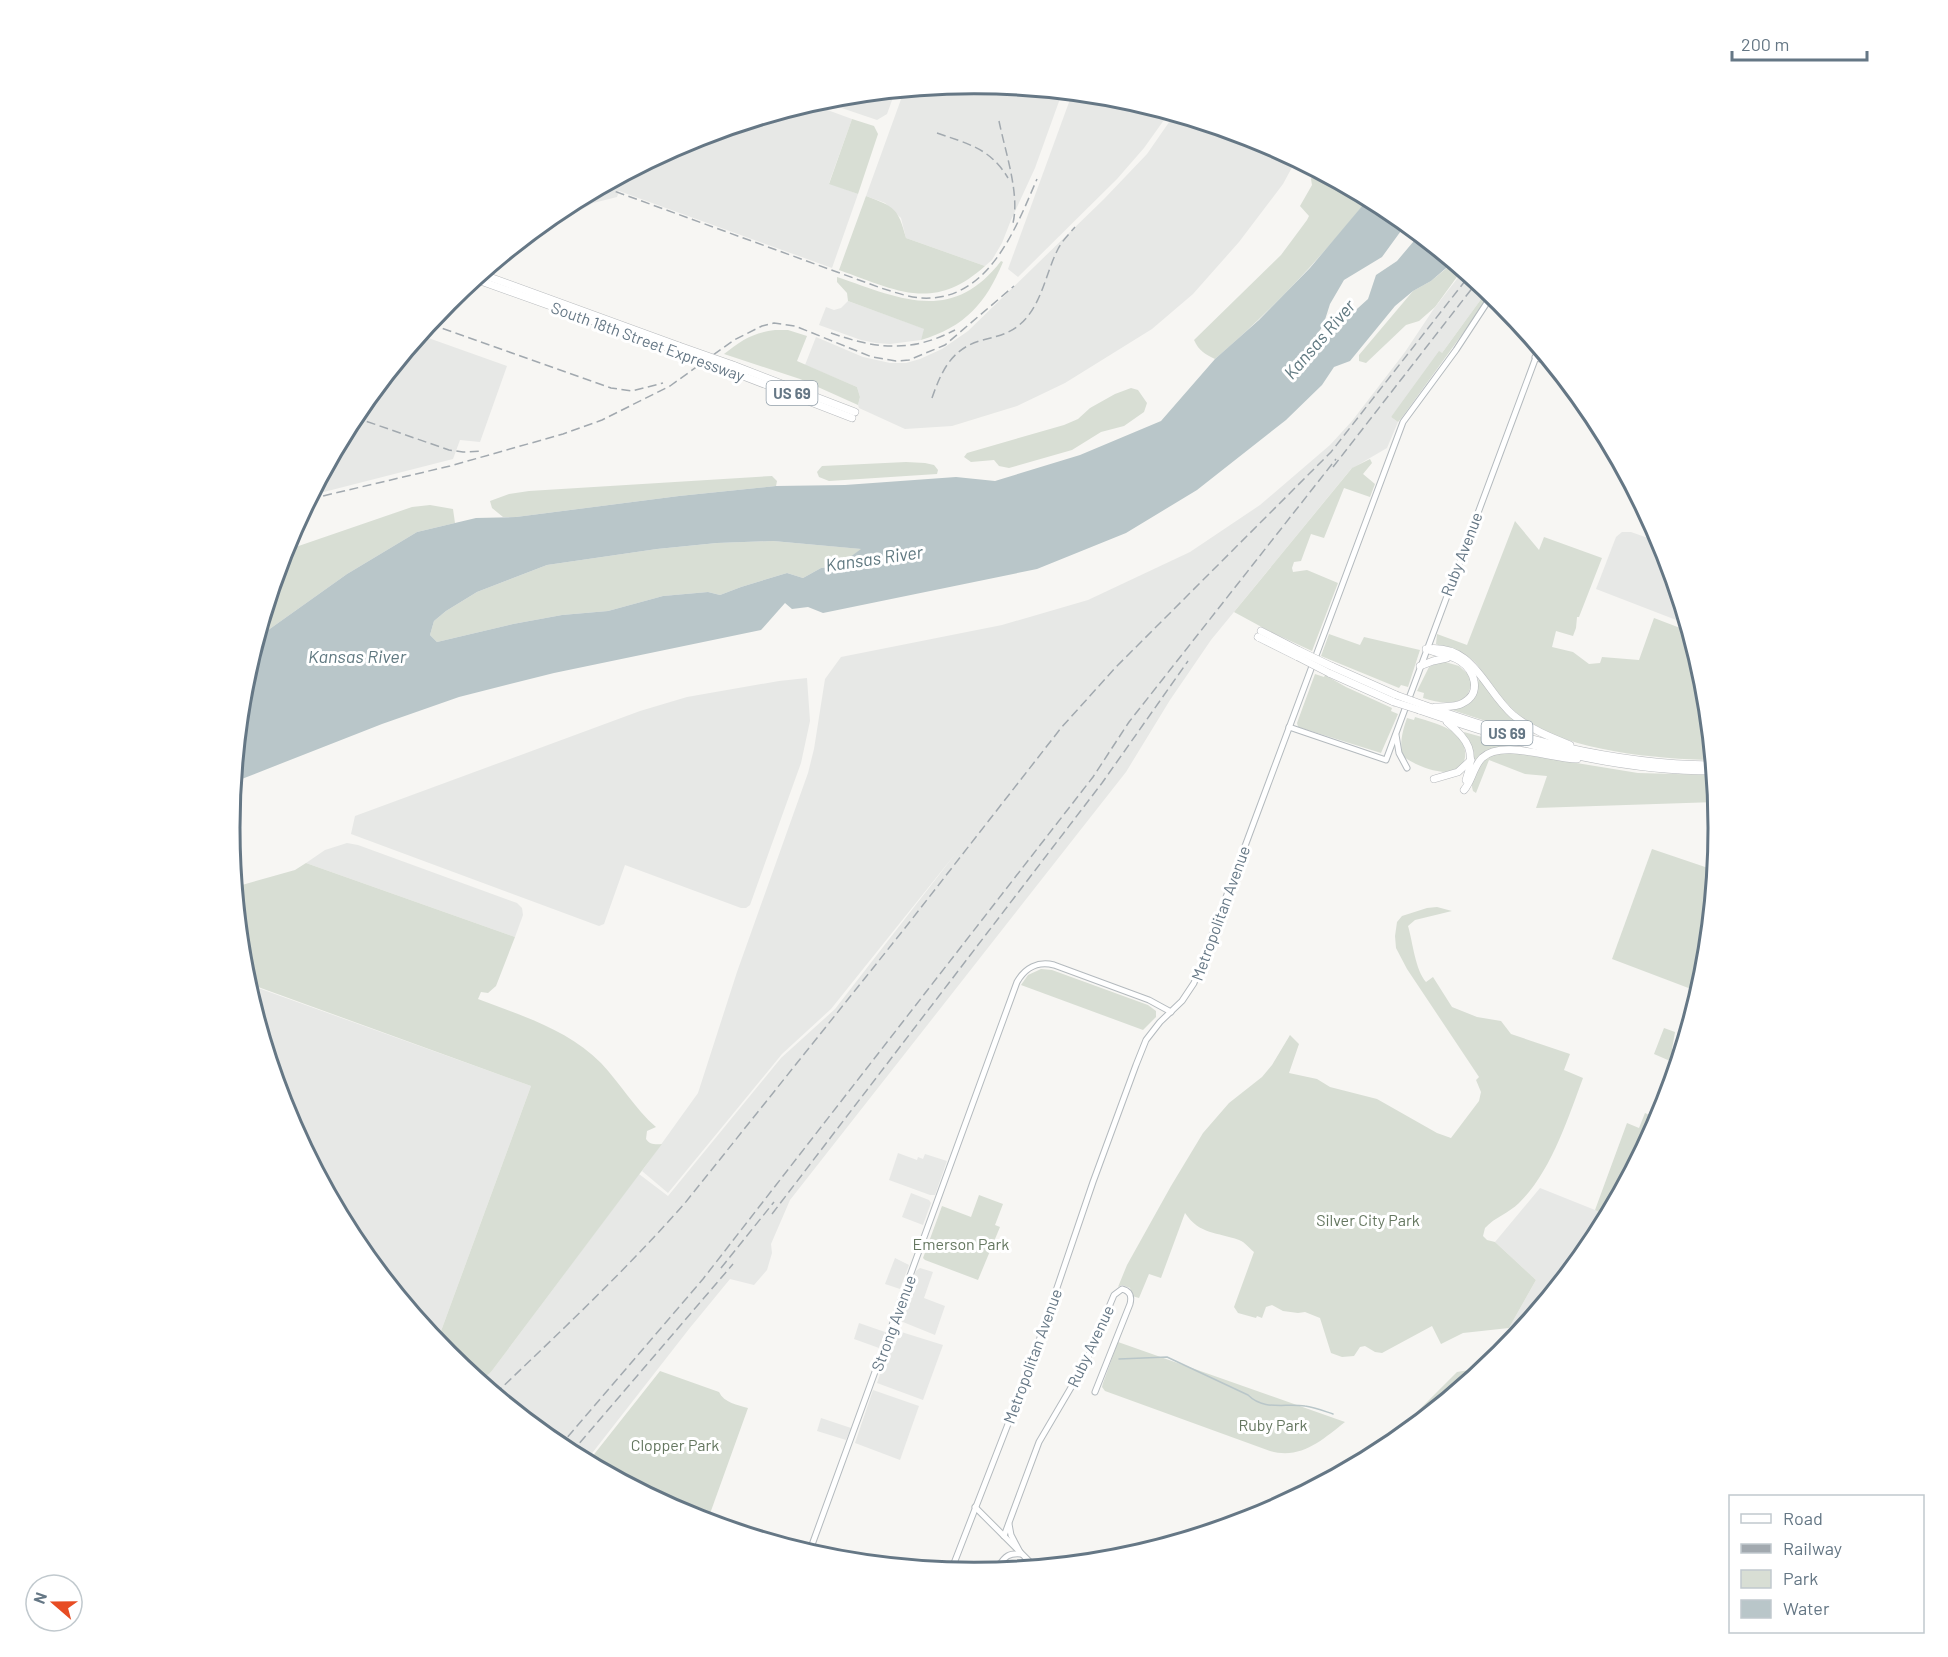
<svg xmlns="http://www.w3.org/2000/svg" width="1948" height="1657" font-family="Barlow,sans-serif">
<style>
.built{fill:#e7e8e6}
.green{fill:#d8ded4}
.water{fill:#b9c6c9;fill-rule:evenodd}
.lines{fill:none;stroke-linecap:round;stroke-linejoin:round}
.stream{stroke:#b9c6c9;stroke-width:1.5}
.secondary-casing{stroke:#b4babe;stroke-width:7}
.highway-casing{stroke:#b7babd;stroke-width:8}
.secondary{stroke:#fff;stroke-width:5}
.highway{stroke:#fff;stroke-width:7}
.rail{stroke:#a2a9af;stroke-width:1.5;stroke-dasharray:9 4.5;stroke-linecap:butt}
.highway-bridge-casing{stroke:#b7babd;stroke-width:8;stroke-linecap:butt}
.highway-bridge{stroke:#fff;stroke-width:7}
.labels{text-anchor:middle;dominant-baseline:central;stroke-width:6;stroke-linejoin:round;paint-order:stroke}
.shield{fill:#fff;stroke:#93a0aa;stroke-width:1.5}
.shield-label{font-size:15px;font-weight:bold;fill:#657785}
.street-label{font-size:16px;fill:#657785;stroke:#fff}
.park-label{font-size:16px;fill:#657760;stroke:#fff}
.water-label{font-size:18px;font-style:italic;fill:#607981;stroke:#fff}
.rim{fill:none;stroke:#657785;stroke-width:3}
</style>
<rect width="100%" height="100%" fill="#f7f6f3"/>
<g class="built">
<polygon points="974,84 1062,93 1035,168 1011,220 1002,243 992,260 985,266 906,238 901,218 885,203 866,196 904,91"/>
<polygon points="895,92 887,114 877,120 821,101"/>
<polygon points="1072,94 1120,98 1169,113 1144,148 1117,179 1018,277 1008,269"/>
<polygon points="811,104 852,119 829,183 858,194 832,268 619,191 617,197 593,203 563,220 542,224 561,209 689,141"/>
<polygon points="1174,115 1259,141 1296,160 1283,184 1239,242 1193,294 1152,329 1065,383 1017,406 952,426 905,429 859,408 858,405 860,397 857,387 805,365 816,337 863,357 890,363 906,363 920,359 942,349 968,331 1104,199 1147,154"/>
<polygon points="1463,271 1487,291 1442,353 1391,417 1398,422 1387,448 1351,469 1211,640 1170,700 1126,772 790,1200 771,1244 772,1253 767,1270 754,1285 730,1279 689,1329 586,1461 560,1447 480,1382 491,1372 639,1174 668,1196 781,1058 835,1009 956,853 831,1009 782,1054 668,1193 642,1171 698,1093 737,972 808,773 814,749 825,679 841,657 1002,625 1088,600 1190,552 1260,505 1330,445 1352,421 1405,352 1433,310"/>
<polygon points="848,301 925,329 921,340 890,344 876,343 861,340 819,325 826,307 834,310 841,308"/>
<polygon points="420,335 507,366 480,442 460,440 453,459 312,495 355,415"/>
<polygon points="1622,532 1631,532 1662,543 1685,620 1684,623 1596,589 1616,537"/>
<polygon points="807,678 810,721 801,763 750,905 746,908 741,908 625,865 604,924 599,926 351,834 355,816 640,711 687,697 779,681"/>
<polygon points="347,843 358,845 517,903 522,908 523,915 515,937 306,863 325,850"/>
<polygon points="247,984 531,1086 437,1342 355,1242 286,1113"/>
<polygon points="898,1153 917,1160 918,1157 923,1159 925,1154 947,1161 935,1195 930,1195 889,1180"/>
<polygon points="1540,1188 1595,1210 1607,1216 1593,1242 1519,1332 1517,1332 1509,1328 1536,1280 1495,1242"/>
<polygon points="911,1193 929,1200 931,1203 923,1225 902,1217"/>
<polygon points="895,1258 909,1265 900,1289 885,1284"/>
<polygon points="920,1268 933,1272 924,1298 945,1306 935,1335 898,1320 916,1271"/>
<polygon points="859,1323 885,1332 879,1348 854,1339"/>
<polygon points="895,1330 943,1345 923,1400 877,1383"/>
<polygon points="873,1390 919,1406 900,1460 855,1443"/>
<polygon points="821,1418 851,1428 846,1440 817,1431"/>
</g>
<g class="green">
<polygon points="852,119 874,126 878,134 858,194 829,184"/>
<path d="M 1315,171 L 1368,199 C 1322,257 1271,311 1215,359 C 1205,354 1199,351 1194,340 L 1281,255 L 1307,220 L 1309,216 L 1300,206 L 1312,185 L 1311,179 Z"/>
<path d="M 866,196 C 895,207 898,208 906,238 L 985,266 C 933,313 896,290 839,270 Z"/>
<path d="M 1001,261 L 1003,262 C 986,303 965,327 921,340 L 924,329 L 848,301 L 847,293 L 837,282 L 837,277 C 899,298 952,325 1001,261 Z"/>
<polygon points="1453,263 1462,270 1435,307 1419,321 1406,325 1366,363 1359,361 1359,355 1413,291 1431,281"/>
<polygon points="1487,291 1491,294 1479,311 1403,416 1398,422 1391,417 1439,351 1442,353"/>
<path d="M 775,330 L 788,330 L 807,336 L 797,361 L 857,387 L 860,397 L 858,405 L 800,379 L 724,354 C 742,340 752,333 775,330 Z"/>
<polygon points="1131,388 1138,390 1147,403 1144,412 1124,426 1101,432 1072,450 1009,468 999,466 994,460 971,462 964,457 967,453 1064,425 1078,419 1090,408 1115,394"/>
<polygon points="1370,459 1372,463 1363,474 1375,484 1370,497 1344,488 1324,538 1311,534 1301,561 1294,562 1292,568 1293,572 1307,570 1338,583 1312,651 1269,631 1234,612 1352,468"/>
<polygon points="906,462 925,463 934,465 938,470 937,474 829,481 819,477 817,472 822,466"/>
<polygon points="772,476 777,481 776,486 679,496 516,517 503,517 492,508 490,501 509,494 529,491"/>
<polygon points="430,505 453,509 455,523 417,532 347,574 257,638 284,551 412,507"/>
<path d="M 1515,521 L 1539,550 L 1544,537 L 1602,558 L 1579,617 L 1577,617 L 1576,628 L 1573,636 L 1556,631 L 1552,647 L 1573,652 L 1589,664 L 1600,663 L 1602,657 L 1639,660 L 1654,618 L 1688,631 L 1704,684 L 1712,760 C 1657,759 1565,751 1521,717 C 1507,705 1496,690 1485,675 C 1480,669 1476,662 1470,658 C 1460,650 1447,649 1436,644 L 1437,634 L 1467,645 Z"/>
<polygon points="773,541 862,549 838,566 821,568 803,578 787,573 741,587 720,595 708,592 663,596 608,611 562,615 513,624 437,642 430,635 434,621 446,611 477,592 547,565 657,549 717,543"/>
<polygon points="1329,634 1360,645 1364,637 1420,650 1408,687 1401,685 1399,688 1321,656"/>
<path d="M 1442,661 L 1459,666 L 1471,677 C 1473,708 1444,705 1423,698 L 1424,693 L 1417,691 L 1429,667 Z"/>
<polygon points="1315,674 1324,677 1325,675 1346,687 1392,708 1391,711 1398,714 1381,753 1298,727 1297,723"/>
<polygon points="1479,676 1537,734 1498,725 1452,710 1452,708 1477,690"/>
<path d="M 1415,717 C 1428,721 1444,725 1455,733 C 1467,743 1471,765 1453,771 C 1439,775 1415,765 1404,757 C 1398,747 1403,729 1407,718 L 1414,720 Z"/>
<polygon points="1464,732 1518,747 1517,749 1509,747 1473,764"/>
<path d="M 1509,752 L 1638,773 L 1713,775 L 1716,802 L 1536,808 L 1547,776 L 1525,774 L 1489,760 L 1476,793 L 1473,791 C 1471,785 1472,782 1475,776 C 1482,759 1491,753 1509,752 Z"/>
<polygon points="1652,849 1714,870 1704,974 1699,992 1612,959"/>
<path d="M 306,863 L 515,937 L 496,986 L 488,993 L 481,992 L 478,999 C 522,1016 567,1029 601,1063 C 620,1083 635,1109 656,1127 L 647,1131 L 646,1139 C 649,1144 655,1145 662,1144 L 491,1372 L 480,1382 L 447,1355 L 437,1342 L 531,1086 L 247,983 L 244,973 L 235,887 L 295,870 Z"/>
<path d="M 1437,907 L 1452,911 L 1415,920 L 1408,926 C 1413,943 1415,969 1426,982 L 1433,977 L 1452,1007 L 1477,1017 L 1501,1021 L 1511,1034 L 1570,1054 L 1564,1070 L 1583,1078 C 1568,1118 1551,1172 1519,1203 C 1509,1213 1495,1217 1485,1228 L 1483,1236 L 1487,1240 L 1495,1242 L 1536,1280 L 1509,1328 L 1463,1333 L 1441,1344 L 1432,1326 L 1382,1353 L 1375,1352 L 1365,1346 L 1360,1347 L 1354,1356 L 1342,1357 L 1331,1353 L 1320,1318 L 1305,1312 L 1298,1313 L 1283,1311 L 1272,1305 L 1266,1307 L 1262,1318 L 1257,1316 L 1256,1318 L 1238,1313 L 1234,1307 L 1254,1252 C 1250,1249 1245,1242 1239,1240 C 1217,1232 1200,1235 1185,1213 L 1161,1278 L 1149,1274 L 1139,1298 L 1132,1296 L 1130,1288 L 1122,1285 L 1118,1287 L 1127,1265 L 1171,1186 L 1203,1133 L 1229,1103 L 1262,1077 L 1272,1065 L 1290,1035 L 1299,1044 L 1289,1073 L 1317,1079 L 1330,1087 L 1377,1099 L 1437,1133 L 1451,1138 L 1479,1101 L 1481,1092 L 1476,1080 L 1479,1077 L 1407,969 L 1396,948 L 1395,936 L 1397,922 L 1402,916 L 1427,908 Z"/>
<polygon points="1041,969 1052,970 1148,1005 1156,1011 1156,1017 1143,1030 1021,985 1028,975"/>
<polygon points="1664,1028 1675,1032 1672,1049 1680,1052 1677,1064 1654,1054"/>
<polygon points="1645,1113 1659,1119 1607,1216 1595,1210 1627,1123 1639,1128"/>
<polygon points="979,1195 1003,1204 995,1225 1000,1227 978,1280 925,1260 923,1258 942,1206 971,1217"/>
<path d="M 1118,1342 L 1345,1422 C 1322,1440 1301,1460 1270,1451 L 1105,1391 L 1102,1387 L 1103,1383 Z"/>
<polygon points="1486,1367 1414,1426 1419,1410 1457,1372"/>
<path d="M 660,1371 L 719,1392 C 724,1403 738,1405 748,1408 L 707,1522 L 689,1516 L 588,1462 Z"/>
</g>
<path class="water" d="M 1368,199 L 1388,210 L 1406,224 L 1382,257 L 1344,280 L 1330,304 L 1323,326 L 1297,362 L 1304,358 L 1303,373 L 1317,345 L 1368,299 L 1376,275 L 1397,261 L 1419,235 L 1452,263 L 1431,281 L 1413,291 L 1395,306 L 1350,361 L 1334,367 L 1322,385 L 1286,420 L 1197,490 L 1126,533 L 1037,569 L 823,613 L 808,607 L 792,609 L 785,603 L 761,630 L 554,673 L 459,697 L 382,724 L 234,782 L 244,683 L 257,638 L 347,574 L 417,532 L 476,518 L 516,517 L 679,496 L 776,486 L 845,485 L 956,477 L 995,481 L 1080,455 L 1161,421 L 1215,359 L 1259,320 L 1310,268 ZM 773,541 L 861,549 L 838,566 L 821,568 L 803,578 L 787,573 L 741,587 L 720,595 L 708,592 L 663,596 L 608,611 L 562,615 L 513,624 L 437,642 L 430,635 L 434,621 L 446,611 L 477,592 L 547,565 L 657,549 L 717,543 Z"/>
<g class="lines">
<path class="stream" d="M 1119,1359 L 1167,1357 L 1248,1395 C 1264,1411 1285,1403 1305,1406 C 1314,1407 1324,1411 1333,1414"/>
<defs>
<g id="secondary">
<polyline points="1535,357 1550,363"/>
<polyline points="1289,727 1386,760 1539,349"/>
<polyline points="1396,735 1399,753 1407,768"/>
<polyline points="975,1507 1035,1567"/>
<path d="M 1004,1536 L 1039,1442 L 1086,1362 L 1114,1295 L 1122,1289 C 1130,1291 1132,1296 1130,1304 L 1095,1392"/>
<path d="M 809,1553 L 1017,982 C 1025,968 1038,961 1054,965 L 1149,1000 L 1171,1012"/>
<path d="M 999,1566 C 1005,1556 1009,1553 1021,1554 L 1011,1535 L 1009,1524"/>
<polyline points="951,1571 1029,1370 1093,1182 1136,1065 1146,1040 1160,1022 1182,1001 1194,983 1403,422 1456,350 1492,295"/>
</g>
<g id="highway">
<polyline points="481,274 679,346"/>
<polyline points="475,279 677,351"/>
<polyline points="733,365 855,412"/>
<polyline points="730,371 852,418"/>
<polyline points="1261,631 1300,651"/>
<polyline points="1258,637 1298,657"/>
<path d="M 1426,649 C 1474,643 1484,690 1513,715 C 1530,729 1550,737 1570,745"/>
<path d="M 1429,650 C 1439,654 1451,655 1460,661 C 1475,671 1482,693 1463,703 C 1455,708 1444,706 1435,707"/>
<polyline points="1331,666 1396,695"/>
<polyline points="1420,666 1433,661 1447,658"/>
<polyline points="1329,673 1394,702"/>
<path d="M 1421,704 C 1515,738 1611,764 1712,765"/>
<path d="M 1419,710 C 1514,743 1611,771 1713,771"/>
<path d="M 1447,722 C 1469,740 1476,752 1466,780"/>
<polyline points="1434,779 1458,772 1471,760"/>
<path d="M 1464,790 C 1472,781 1473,767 1482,758 C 1502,739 1551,759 1577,759"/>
</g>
</defs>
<use href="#secondary" class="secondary-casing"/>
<use href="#highway" class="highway-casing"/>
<use href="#secondary" class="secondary"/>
<use href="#highway" class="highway"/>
<g class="rail">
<path d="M 999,121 C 1005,151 1020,194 1013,223"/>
<path d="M 937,133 C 968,144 990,148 1008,178"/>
<path d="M 603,187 L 881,288 C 894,292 908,297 921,298 C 988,302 1015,230 1037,179"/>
<polyline points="430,324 611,388 632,391 663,383"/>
<path d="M 831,333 C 876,349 911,353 955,330"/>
<path d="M 932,398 C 941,372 951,350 979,341 C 993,337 1007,335 1018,326 C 1042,307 1045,274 1058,249 C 1062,241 1069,234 1075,227"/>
<polyline points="354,417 449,450 463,452 483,451"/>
<polyline points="1333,467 1477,282"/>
<polyline points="310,499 450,466 563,434 602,420 670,386 734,340 762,326 774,323 795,326 872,357 896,361 909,360 945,345 1014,286"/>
<polyline points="772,1214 1102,783 1188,661"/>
<polyline points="721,1268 774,1202"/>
<path d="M 495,1394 C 560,1332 625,1271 685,1203 L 905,928 L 1061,728 L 1116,667 L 1331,452 L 1469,276"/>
<polyline points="559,1447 703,1279 1093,777 1129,722 1336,459"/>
<polyline points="571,1453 733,1264"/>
</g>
<defs>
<g id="highway-bridge">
<polyline points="679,346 733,365"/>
<polyline points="677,351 730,371"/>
<polyline points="1300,651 1331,666"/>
<polyline points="1298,657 1329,673"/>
<polyline points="1396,695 1421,704"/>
<polyline points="1394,702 1419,710"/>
</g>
</defs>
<use href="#highway-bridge" class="highway-bridge-casing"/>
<use href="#highway-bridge" class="highway-bridge"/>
</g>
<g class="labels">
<g class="shield">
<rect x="766.5" y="381" width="51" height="24" rx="4.5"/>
<rect x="1481.5" y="721" width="51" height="24" rx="4.5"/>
</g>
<g class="shield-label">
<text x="792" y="393">US 69</text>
<text x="1507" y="733">US 69</text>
</g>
<g class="street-label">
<text transform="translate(648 341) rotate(20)">South 18th Street Expressway</text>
<text transform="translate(1461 554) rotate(-69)">Ruby Avenue</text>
<text transform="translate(1220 913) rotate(-70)">Metropolitan Avenue</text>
<text transform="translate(893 1323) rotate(-70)">Strong Avenue</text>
<text transform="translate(1090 1346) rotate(-65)">Ruby Avenue</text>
<text transform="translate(1032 1356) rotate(-70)">Metropolitan Avenue</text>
</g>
<g class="park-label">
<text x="1368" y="1219">Silver City Park</text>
<text x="961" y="1243">Emerson Park</text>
<text x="1273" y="1424">Ruby Park</text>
<text x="675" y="1444">Clopper Park</text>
</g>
<g class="water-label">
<text transform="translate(1319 339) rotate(-49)">Kansas River</text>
<text transform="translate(874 558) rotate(-8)">Kansas River</text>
<text x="357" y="656">Kansas River</text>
</g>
</g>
<path d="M0 0H1948V1657H0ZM240 828a734 734 0 1 1 1468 0a734 734 0 1 1-1468 0Z" fill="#fff" fill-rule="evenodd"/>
<path class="rim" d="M240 828a734 734 0 1 1 1468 0a734 734 0 1 1-1468 0Z"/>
<rect x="1729" y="1495" width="195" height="138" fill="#ffffff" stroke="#c1c9ce" stroke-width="1.5"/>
<rect x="1741" y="1514" width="30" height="9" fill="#ffffff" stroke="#c1c9ce" stroke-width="1.5"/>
<text x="1783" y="1525" font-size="18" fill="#657785">Road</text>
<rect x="1741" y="1544" width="30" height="9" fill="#a2a9af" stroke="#c1c9ce" stroke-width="1.5"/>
<text x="1783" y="1555" font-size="18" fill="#657785">Railway</text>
<rect x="1741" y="1570" width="30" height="18" fill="#d8ded4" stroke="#c1c9ce" stroke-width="1.5"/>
<text x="1783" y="1585" font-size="18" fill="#657785">Park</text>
<rect x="1741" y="1600" width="30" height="18" fill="#b9c6c9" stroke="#c1c9ce" stroke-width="1.5"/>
<text x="1783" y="1615" font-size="18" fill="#657785">Water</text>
<g transform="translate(54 1603) rotate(290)"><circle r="28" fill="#ffffff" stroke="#c1c9ce" stroke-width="1.5"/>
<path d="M0-4.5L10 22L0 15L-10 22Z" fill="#e74c23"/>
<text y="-9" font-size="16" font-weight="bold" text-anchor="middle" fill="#657785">N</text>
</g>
<path d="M1732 51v9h135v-9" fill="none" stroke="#657785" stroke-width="3"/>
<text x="1741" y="51" font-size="18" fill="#657785" stroke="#ffffff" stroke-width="4.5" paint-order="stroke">200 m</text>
</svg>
